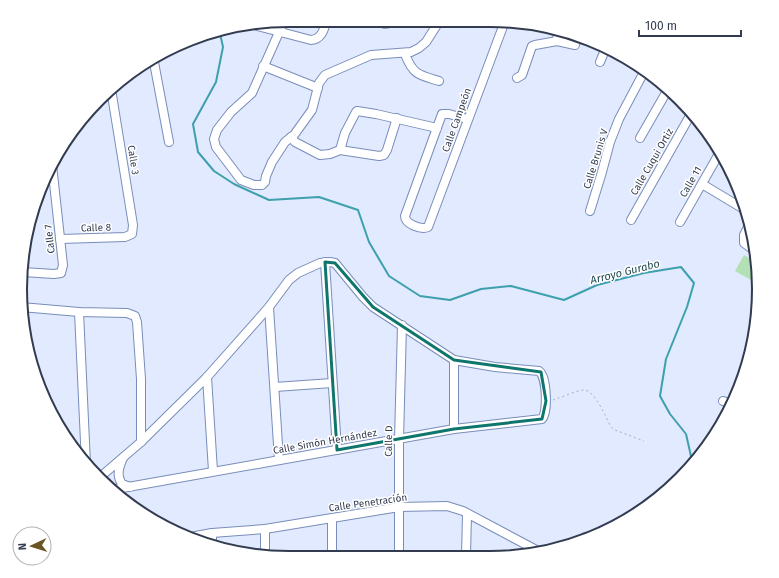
<svg xmlns="http://www.w3.org/2000/svg" width="779" height="578" font-family="'Fira Sans',sans-serif">
<style>
.pitch{fill:#b3e0b5}
.lines{fill:none;stroke-linecap:round;stroke-linejoin:round}
.stream{stroke:#3ea0ac;stroke-width:2}
.minor-casing{stroke:#798dba;stroke-width:10}
.path{stroke:#a4adc1;stroke-width:1;stroke-dasharray:2 3;stroke-linecap:butt}
.minor{stroke:#fff;stroke-width:8}
.marked{fill:none;stroke:#0f766e;stroke-width:3;stroke-linejoin:round}
.labels{text-anchor:middle;dominant-baseline:central;stroke-width:3;stroke-linejoin:round;paint-order:stroke}
.street-label{font-size:10px;fill:#323b4f;stroke:#fff}
.water-label{font-size:11px;font-style:italic;fill:#214d52;stroke:#fff}
.rim{fill:none;stroke:#323b4f;stroke-width:2}
</style>
<rect width="100%" height="100%" fill="#e1eafe"/>
<polygon class="pitch" points="744,255 757,262 758,272 758,284 735,271"/>
<g class="lines">
<polyline class="stream" points="219,29 223,47 216,82 193,124 198,152 214,171 234,184 269,200 319,197 358,210 369,242 389,276 420,296 450,300 481,289 511,286 564,300 597,285 644,273 681,267 694,283 687,307 666,359 660,396 670,414 686,434 693,465"/>
<defs>
<g id="minor">
<path d="M 377,20 C 383,24 387,26 393,20"/>
<polyline points="284,21 252,93 231,112 217,130 214,139 216,147 241,180 254,185 262,185 265,182 266,176 272,162 285,142 294,135 312,110 319,83 325,75 371,55 411,52 419,48 426,42 440,20"/>
<path d="M 254,25 L 311,40 C 322,39 324,29 327,20"/>
<polyline points="557,41 575,45"/>
<path d="M 405,54 C 413,75 419,75 439,81"/>
<polyline points="153,57 169,142"/>
<polyline points="600,62 605,50"/>
<polyline points="263,66 318,88"/>
<polyline points="517,78 522,75 532,46 535,45 557,41 558,29"/>
<path d="M 467,119 L 449,114 L 442,114 L 405,216 C 405,224 421,230 428,227 L 505,21"/>
<polyline points="291,137 295,142 320,155 330,154 340,150 379,156 384,155 387,150 397,118"/>
<polyline points="640,138 667,91"/>
<polyline points="340,150 345,133 356,112 357,111 376,114 437,128"/>
<polyline points="702,184 747,211"/>
<polyline points="590,211 602,172 610,142 619,119 645,70"/>
<polyline points="631,220 691,114"/>
<polyline points="680,222 720,152"/>
<polyline points="750,223 744,235 744,243 755,251"/>
<polyline points="60,239 125,237 132,234 133,225 111,89"/>
<polyline points="325,262 337,450"/>
<polyline points="23,272 54,274 61,273 63,265 52,165"/>
<polyline points="21,307 79,312 127,313 135,316 137,322 141,379 141,442"/>
<polyline points="23,307 24,325"/>
<polyline points="269,307 279,460"/>
<polyline points="79,312 86,464"/>
<polyline points="207,377 213,471"/>
<polyline points="275,387 332,383"/>
<polyline points="723,401 732,404"/>
<polyline points="454,429 454,360"/>
<path d="M 123,458 C 119,467 116,475 122,484 L 130,487"/>
<path d="M 99,478 L 141,442 L 207,377 L 269,307 L 289,280 L 298,273 L 320,263 L 330,262 L 335,263 L 363,297 L 373,307 L 454,360 L 495,367 L 539,371 C 547,377 548,412 542,419 L 454,429 L 111,490"/>
<polyline points="332,519 332,557"/>
<polyline points="265,529 265,556"/>
<polyline points="190,537 212,533 265,529 399,507 447,506 463,511 540,552"/>
<polyline points="585,537 598,535"/>
<polyline points="212,546 212,533"/>
<polyline points="466,556 467,514"/>
<polyline points="399,557 399,440 402,325"/>
</g>
</defs>
<use href="#minor" class="minor-casing"/>
<path class="path" d="M 553,400 C 563,397 574,391 584,390 C 595,390 606,418 611,427 L 615,430 L 644,441"/>
<use href="#minor" class="minor"/>
</g>
<path class="marked" d="M 325,262 L 335,263 L 373,307 L 454,360 L 541,372 L 546,401 L 542,419 L 454,429 L 337,450 Z"/>
<g class="labels">
<g class="street-label">
<text transform="translate(457 120) rotate(-70)">Calle Campeón</text>
<text transform="translate(596 159) rotate(-73)">Calle Brunis V</text>
<text transform="translate(133 160) rotate(81)">Calle 3</text>
<text transform="translate(652 162) rotate(-60)">Calle Cuqui Ortiz</text>
<text transform="translate(691 182) rotate(-60)">Calle 11</text>
<text transform="translate(96 228) rotate(-2)">Calle 8</text>
<text transform="translate(50 239) rotate(-97)">Calle 7</text>
<text transform="translate(389 441) rotate(-89)">Calle D</text>
<text transform="translate(325 442) rotate(-10)">Calle Simón Hernández</text>
<text transform="translate(368 503) rotate(-8)">Calle Penetración</text>
</g>
<g class="water-label">
<text transform="translate(625 272) rotate(-14)">Arroyo Gurabo</text>
</g>
</g>
<path d="M0 0H779V578H0ZM289 27H490A262 262 0 0 1 752 289V289A262 262 0 0 1 490 551H289A262 262 0 0 1 27 289V289A262 262 0 0 1 289 27Z" fill="#fff" fill-rule="evenodd"/>
<path class="rim" d="M289 27H490A262 262 0 0 1 752 289V289A262 262 0 0 1 490 551H289A262 262 0 0 1 27 289V289A262 262 0 0 1 289 27Z"/>
<g transform="translate(32 546) rotate(266)"><circle r="19" fill="#ffffff" stroke="#adb1b9"/>
<path d="M0-3L7 15L0 10L-7 15Z" fill="#6a5524"/>
<text y="-6" font-size="11" font-weight="bold" text-anchor="middle" fill="#323b4f">N</text>
</g>
<path d="M639 30v6h102v-6" fill="none" stroke="#323b4f" stroke-width="2"/>
<text x="645" y="30" font-size="12" fill="#323b4f" stroke="#ffffff" stroke-width="3" paint-order="stroke">100 m</text>
</svg>
